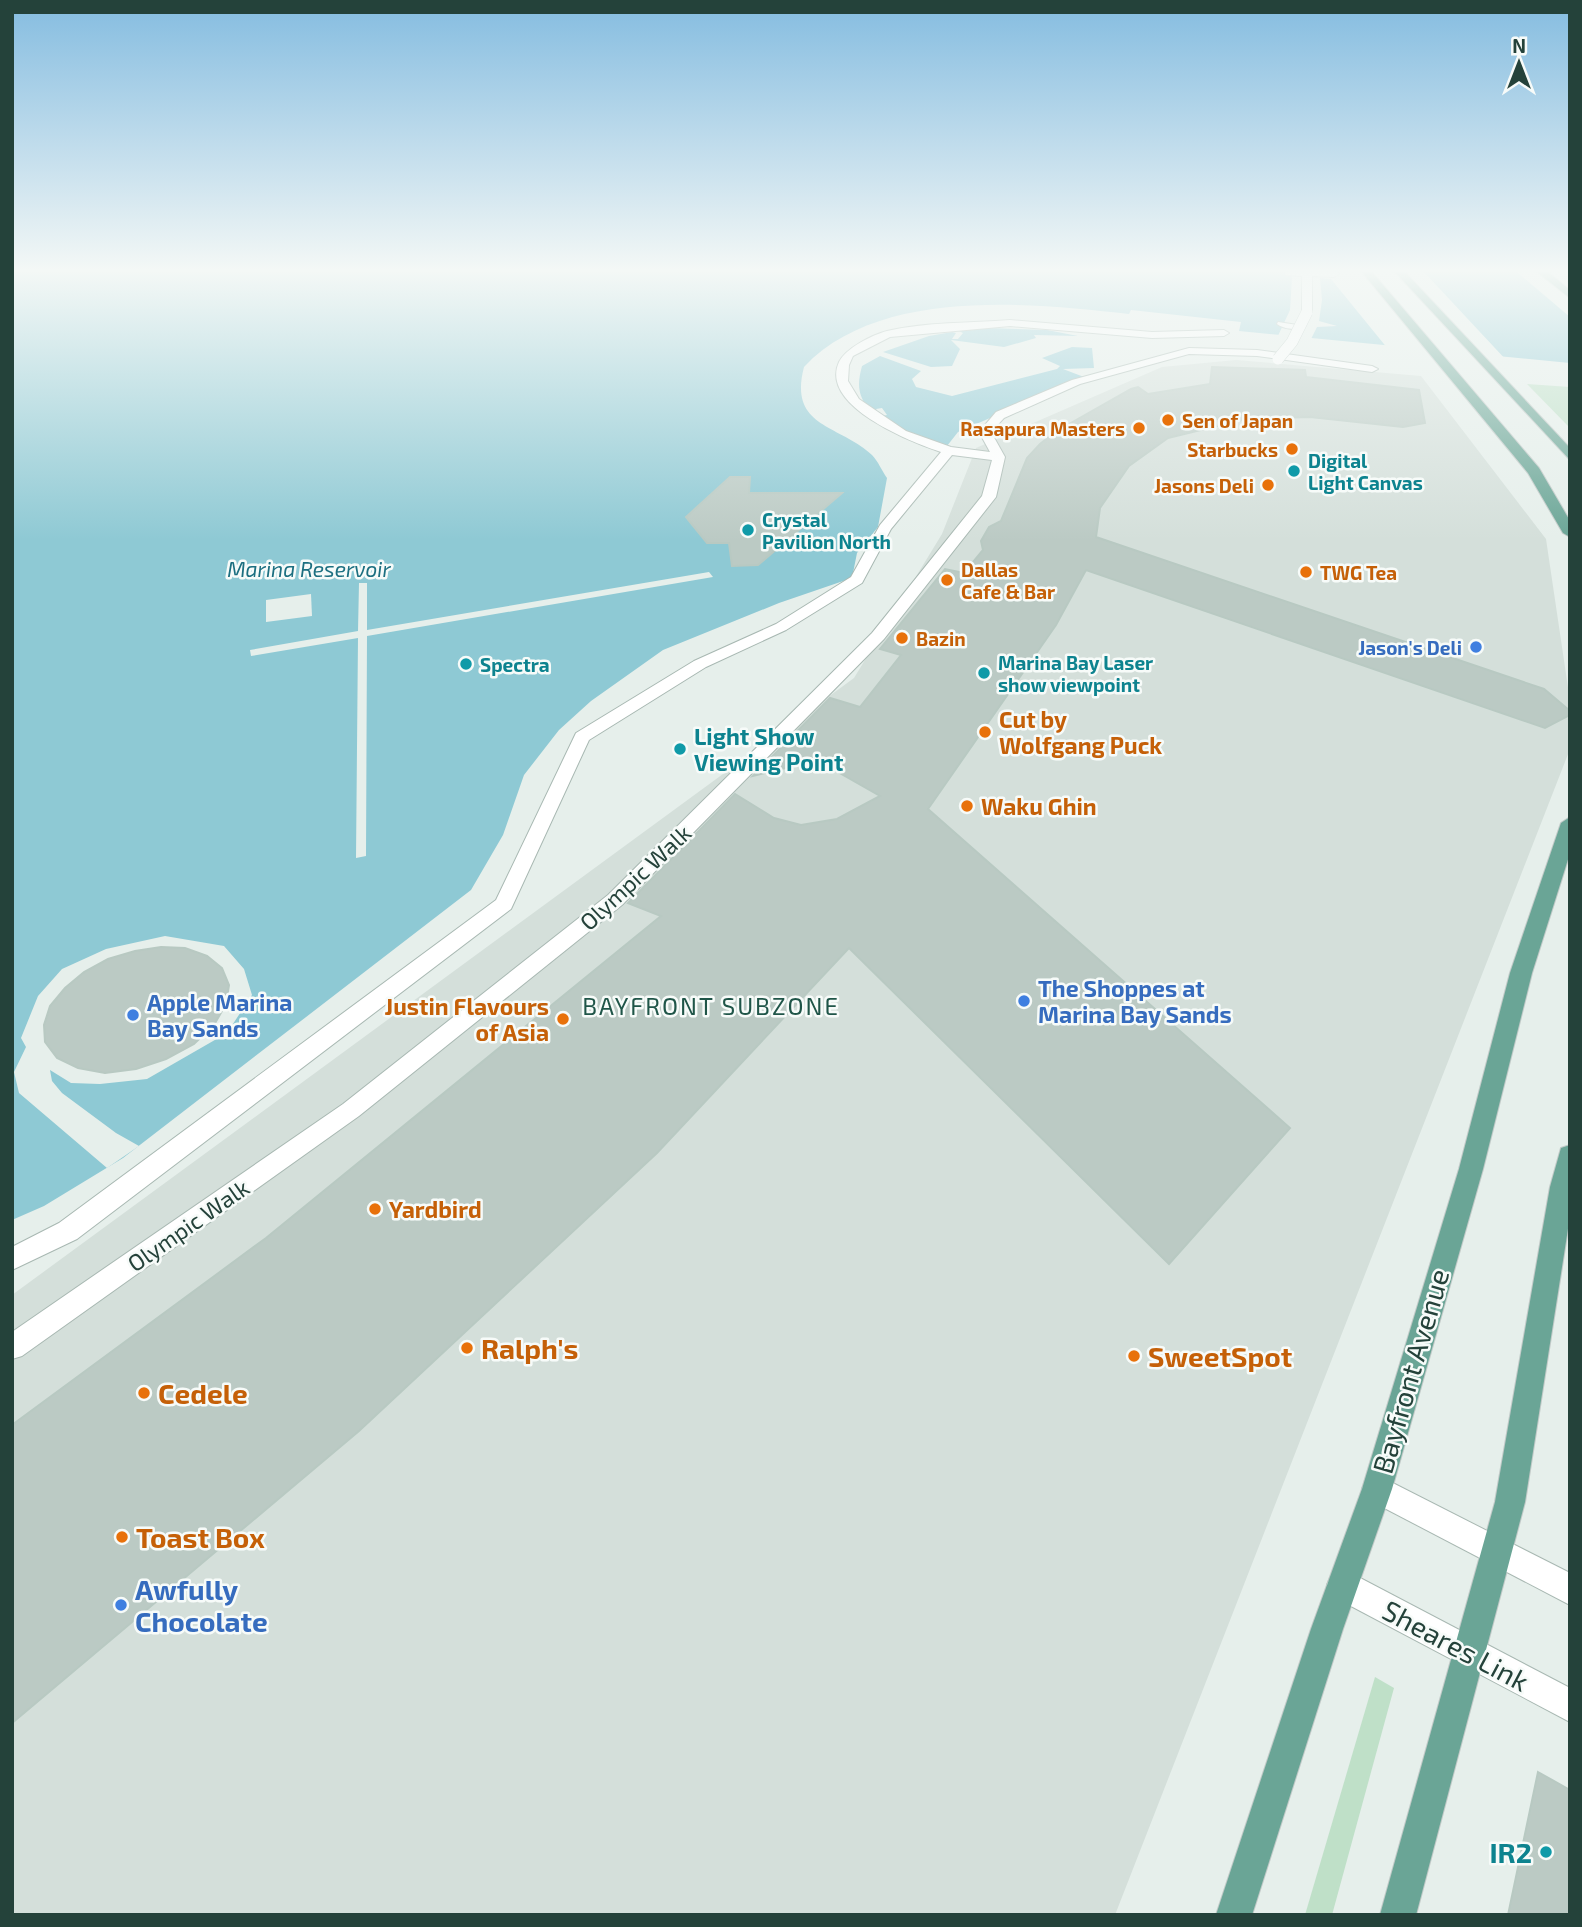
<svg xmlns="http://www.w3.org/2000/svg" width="1582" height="1927" font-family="'Exo 2',sans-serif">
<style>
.built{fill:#d4dfda}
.green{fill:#bfe0c8}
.water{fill:#8ec9d4}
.pier{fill:#e6efeb}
.building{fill:#bbcac4;stroke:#b8c9c2;stroke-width:2}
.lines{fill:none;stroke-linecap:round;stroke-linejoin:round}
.minor-casing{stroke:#a8b8b2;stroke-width:2}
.major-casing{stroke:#c2cac8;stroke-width:2}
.minor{fill:#fff;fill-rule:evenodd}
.major{fill:#6aa596;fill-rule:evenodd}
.minor-bridge-casing{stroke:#a8b8b2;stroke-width:12;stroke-linecap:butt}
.minor-bridge{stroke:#fff;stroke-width:11}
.food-dot{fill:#e8710a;stroke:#f7fbf9;stroke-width:2.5}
.culture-dot{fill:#0f9aa8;stroke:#f7fbf9;stroke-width:2.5}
.shop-dot{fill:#3f7fe0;stroke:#f7fbf9;stroke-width:2.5}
.labels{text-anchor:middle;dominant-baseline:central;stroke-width:5;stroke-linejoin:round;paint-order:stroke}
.far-food-label{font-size:19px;font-weight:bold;fill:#c56008;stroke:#f7fbf9;text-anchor:start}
.far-culture-label{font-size:19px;font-weight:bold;fill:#0d838f;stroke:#f7fbf9;text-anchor:start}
.far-shop-label{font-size:19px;font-weight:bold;fill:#366cbe;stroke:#f7fbf9;text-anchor:end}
.far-water-label{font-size:21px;font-style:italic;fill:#1c6f80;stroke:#f7fbf9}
.food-label{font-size:23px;font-weight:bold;fill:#c56008;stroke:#f7fbf9;text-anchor:start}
.culture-label{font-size:23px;font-weight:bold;fill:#0d838f;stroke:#f7fbf9;text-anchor:start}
.street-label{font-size:23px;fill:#24423a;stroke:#f7fbf9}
.shop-label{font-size:23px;font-weight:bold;fill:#366cbe;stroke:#f7fbf9;text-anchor:start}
.neighbourhood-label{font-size:24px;letter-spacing:2px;fill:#1f5548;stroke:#f7fbf9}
.near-food-label{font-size:28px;font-weight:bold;fill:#c56008;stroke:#f7fbf9;text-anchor:start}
.near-street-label{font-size:28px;fill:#24423a;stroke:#f7fbf9}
.near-shop-label{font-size:28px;font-weight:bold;fill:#366cbe;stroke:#f7fbf9;text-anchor:start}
.near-culture-label{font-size:28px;font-weight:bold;fill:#0d838f;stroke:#f7fbf9;text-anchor:end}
</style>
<rect width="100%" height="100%" fill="#e6efeb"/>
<polygon class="built" points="1236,360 1421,376 1546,539 1570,701 1570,749 1115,1915 12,1915 12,1295 854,678 942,534 976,448 1162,367"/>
<g class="green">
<polygon points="1527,384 1570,387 1570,428"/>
<polygon points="1375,1677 1394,1688 1332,1915 1305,1915"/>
</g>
<g class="water">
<path d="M 12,272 L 1570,272 L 1570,363 L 1239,331 L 1241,322 L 1131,310 L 1129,314 C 1031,303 879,287 804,367 C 788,428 839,424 872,455 C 878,461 882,471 887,478 L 878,527 L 857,553 L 852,578 L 779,603 L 663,650 L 591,701 L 559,730 L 524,775 L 503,835 L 471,890 L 123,1158 L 44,1206 L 12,1220 Z"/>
<polygon points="989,328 1047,330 1078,336 1034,335 1036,338 1004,347 951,340 960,349 952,366 931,367 883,352 929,336 952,332 956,333 952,339 958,339 963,333 959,331"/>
<path d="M 1072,347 L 1092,348 L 1094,368 L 1063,369 L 1084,377 L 958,432 L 947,446 L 912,436 L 877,417 L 887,415 L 882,408 L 876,409 L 878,413 L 872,414 C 859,397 856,388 862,366 L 880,356 L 921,371 L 912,379 L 916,387 L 952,396 L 1057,369 L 1060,366 L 1042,358 Z"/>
</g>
<g class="pier">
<polygon points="1290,272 1424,272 1508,362 1388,349 1331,279 1320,278 1322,300 1319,321 1337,326 1317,327 1310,341 1277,338 1290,310 1292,278"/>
<polygon points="1517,272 1570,272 1570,317"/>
<polygon points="709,572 713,577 367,636 366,856 356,858 358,638 251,656 250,650 358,631 359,583 367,583 367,630"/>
<polygon points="311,594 312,616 266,622 266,600"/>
<polygon points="165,936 224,946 244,969 252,995 227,1033 147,1079 100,1084 71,1083 50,1070 52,1081 62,1093 116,1133 139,1146 107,1168 19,1093 14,1072 26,1047 21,1038 38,996 62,969 106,949"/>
</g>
<g class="building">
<polygon points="1212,367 1305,370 1306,377 1419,390 1425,423 1403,427 1310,417 1246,419 1168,438 1129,466 1100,508 1096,537 1544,689 1570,711 1570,715 1545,728 1086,570 1056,625 928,809 1290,1128 1169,1264 849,948 657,1153 359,1431 12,1723 12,1425 266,1238 661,916 628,903 735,794 774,818 801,825 837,819 880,796 836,771 822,767 798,765 753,776 830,698 860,707 901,655 880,649 945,569 964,573 983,550 981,541 989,527 1001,521 1027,458 1040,444 1055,432 1131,389 1138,387 1148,394 1210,384"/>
<polygon points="730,477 750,477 749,493 842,493 758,565 732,566 729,543 707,543 686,517"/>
<polygon points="161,947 185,948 207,956 222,968 229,985 226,1004 214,1025 194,1044 166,1059 136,1069 105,1073 78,1068 57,1058 45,1042 44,1025 50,1006 65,988 84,972 108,959 135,951"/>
<polygon points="1538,1772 1570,1790 1570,1915 1508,1915"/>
</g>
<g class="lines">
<defs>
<g id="minor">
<polygon points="1285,272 1337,272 1339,274 1334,277 1312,276 1312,312 1307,315 1302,312 1302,276 1286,275"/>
<path d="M 1010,320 L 1152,332 L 1224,330 L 1229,333 L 1224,336 L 1152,338 L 1010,326 L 890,337 L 853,356 L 849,365 L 848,381 L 859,399 L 906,431 L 951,447 L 990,452 L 979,432 L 996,412 L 1072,380 L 1189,348 L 1257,350 L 1372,366 L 1378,369 L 1372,372 L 1257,356 L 1189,354 L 1080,384 L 1004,418 L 991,432 L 1005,457 L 996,497 L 884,639 L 622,905 L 359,1116 L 22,1356 L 12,1359 L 12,1332 L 343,1104 L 608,895 L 872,633 L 982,496 L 992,460 L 952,455 L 891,529 L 862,583 L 786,630 L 706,667 L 589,740 L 511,909 L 77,1239 L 12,1270 L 12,1247 L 59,1223 L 496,900 L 576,733 L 694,661 L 776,624 L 851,577 L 880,525 L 941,452 C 911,442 819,406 839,362 C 846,348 872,335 887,331 C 926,322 970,323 1010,320 Z"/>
<path d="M 1278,322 L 1304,326 C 1298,331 1283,329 1277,324 Z"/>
<polygon points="1377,1475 1570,1573 1570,1605 1367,1499 1362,1489 1367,1479"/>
<polygon points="1343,1569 1570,1688 1570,1722 1332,1596 1327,1585 1332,1574"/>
</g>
<g id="major">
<polygon points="1362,272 1372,272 1539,468 1570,521 1570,537 1563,533 1528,473"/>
<polygon points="1395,272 1405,272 1570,448 1570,460"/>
<polygon points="1537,272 1548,272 1570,290 1570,298"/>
<polygon points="1570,817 1570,853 1532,973 1483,1169 1392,1489 1343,1629 1252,1915 1216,1915 1311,1629 1362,1489 1459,1169 1510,973 1561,823"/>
<polygon points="1570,1145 1570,1216 1525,1502 1416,1915 1380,1915 1495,1502 1550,1187 1561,1148"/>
</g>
</defs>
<use href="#minor" class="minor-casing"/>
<use href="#major" class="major-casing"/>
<use href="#minor" class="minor"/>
<use href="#major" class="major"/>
<defs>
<polyline id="minor-bridge" points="1278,359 1292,342 1307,312"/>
</defs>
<use href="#minor-bridge" class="minor-bridge-casing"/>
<use href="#minor-bridge" class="minor-bridge"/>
</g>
<linearGradient id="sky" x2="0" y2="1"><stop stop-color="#84bce0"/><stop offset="0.5" stop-color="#f4f8f6"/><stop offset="1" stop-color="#f4f8f6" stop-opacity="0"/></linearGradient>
<rect width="1582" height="541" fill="url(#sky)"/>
<g class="food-dot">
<circle cx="1168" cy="420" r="7"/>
<circle cx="1139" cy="428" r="7"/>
<circle cx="1292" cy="449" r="7"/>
<circle cx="1268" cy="485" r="7"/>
<circle cx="1306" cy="572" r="7"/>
<circle cx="947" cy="580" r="7"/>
<circle cx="902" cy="638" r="7"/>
<circle cx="985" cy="732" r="7"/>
<circle cx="967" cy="806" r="7"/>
<circle cx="563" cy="1019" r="7"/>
<circle cx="375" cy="1209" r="7"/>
<circle cx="467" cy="1348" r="7"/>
<circle cx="1134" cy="1356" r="7"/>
<circle cx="144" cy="1393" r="7"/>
<circle cx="122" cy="1537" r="7"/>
</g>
<g class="culture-dot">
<circle cx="1294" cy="471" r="7"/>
<circle cx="748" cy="530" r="7"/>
<circle cx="466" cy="664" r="7"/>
<circle cx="984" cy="673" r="7"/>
<circle cx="680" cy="749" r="7"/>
<circle cx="1546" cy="1852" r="7"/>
</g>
<g class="shop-dot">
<circle cx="1476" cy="647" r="7"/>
<circle cx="1024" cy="1001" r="7"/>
<circle cx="133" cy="1015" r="7"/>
<circle cx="121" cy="1605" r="7"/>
</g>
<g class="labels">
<g class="far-food-label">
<text x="1182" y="420">Sen of Japan</text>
<text x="1125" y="428" text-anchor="end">Rasapura Masters</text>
<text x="1278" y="449" text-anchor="end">Starbucks</text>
<text x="1254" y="485" text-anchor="end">Jasons Deli</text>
<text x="961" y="569">Dallas<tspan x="961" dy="22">Cafe &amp; Bar</tspan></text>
<text x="1320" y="572">TWG Tea</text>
<text x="916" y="638">Bazin</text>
</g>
<g class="far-culture-label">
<text x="1308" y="460">Digital<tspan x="1308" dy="22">Light Canvas</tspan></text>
<text x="762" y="519">Crystal<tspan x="762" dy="22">Pavilion North</tspan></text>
<text x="998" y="662">Marina Bay Laser<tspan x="998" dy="22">show viewpoint</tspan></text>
<text x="480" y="664">Spectra</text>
</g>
<g class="far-shop-label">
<text x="1462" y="647">Jason's Deli</text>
</g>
<g class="far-water-label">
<text x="309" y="568">Marina Reservoir</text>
</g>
<g class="food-label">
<text x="999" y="719">Cut by<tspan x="999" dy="26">Wolfgang Puck</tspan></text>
<text x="981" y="806">Waku Ghin</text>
<text x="549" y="1006" text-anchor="end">Justin Flavours<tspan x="549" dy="26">of Asia</tspan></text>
<text x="389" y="1209">Yardbird</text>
</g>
<g class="culture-label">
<text x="694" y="736">Light Show<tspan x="694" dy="26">Viewing Point</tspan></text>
</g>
<g class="street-label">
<text transform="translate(635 877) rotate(-43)">Olympic Walk</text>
<text transform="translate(188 1225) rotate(-35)">Olympic Walk</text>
</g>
<g class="shop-label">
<text x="1038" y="988">The Shoppes at<tspan x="1038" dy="26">Marina Bay Sands</tspan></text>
<text x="147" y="1002">Apple Marina<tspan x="147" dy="26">Bay Sands</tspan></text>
</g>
<g class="neighbourhood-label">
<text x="711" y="1005">BAYFRONT SUBZONE</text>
</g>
<g class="near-food-label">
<text x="481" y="1348">Ralph's</text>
<text x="1148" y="1356">SweetSpot</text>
<text x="158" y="1393">Cedele</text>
<text x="136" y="1537">Toast Box</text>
</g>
<g class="near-street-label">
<text transform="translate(1410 1371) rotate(-74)">Bayfront Avenue</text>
<text transform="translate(1456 1645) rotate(28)">Sheares Link</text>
</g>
<g class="near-shop-label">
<text x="135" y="1589">Awfully<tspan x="135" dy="32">Chocolate</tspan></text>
</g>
<g class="near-culture-label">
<text x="1532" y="1852">IR2</text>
</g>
</g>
<rect width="1582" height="1927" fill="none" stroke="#24423a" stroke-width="28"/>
<g transform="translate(1519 63)" stroke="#f7fbf9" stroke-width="5" paint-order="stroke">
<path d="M0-5L12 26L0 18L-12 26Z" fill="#24423a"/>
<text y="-10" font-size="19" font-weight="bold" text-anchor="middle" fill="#24423a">N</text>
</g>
</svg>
